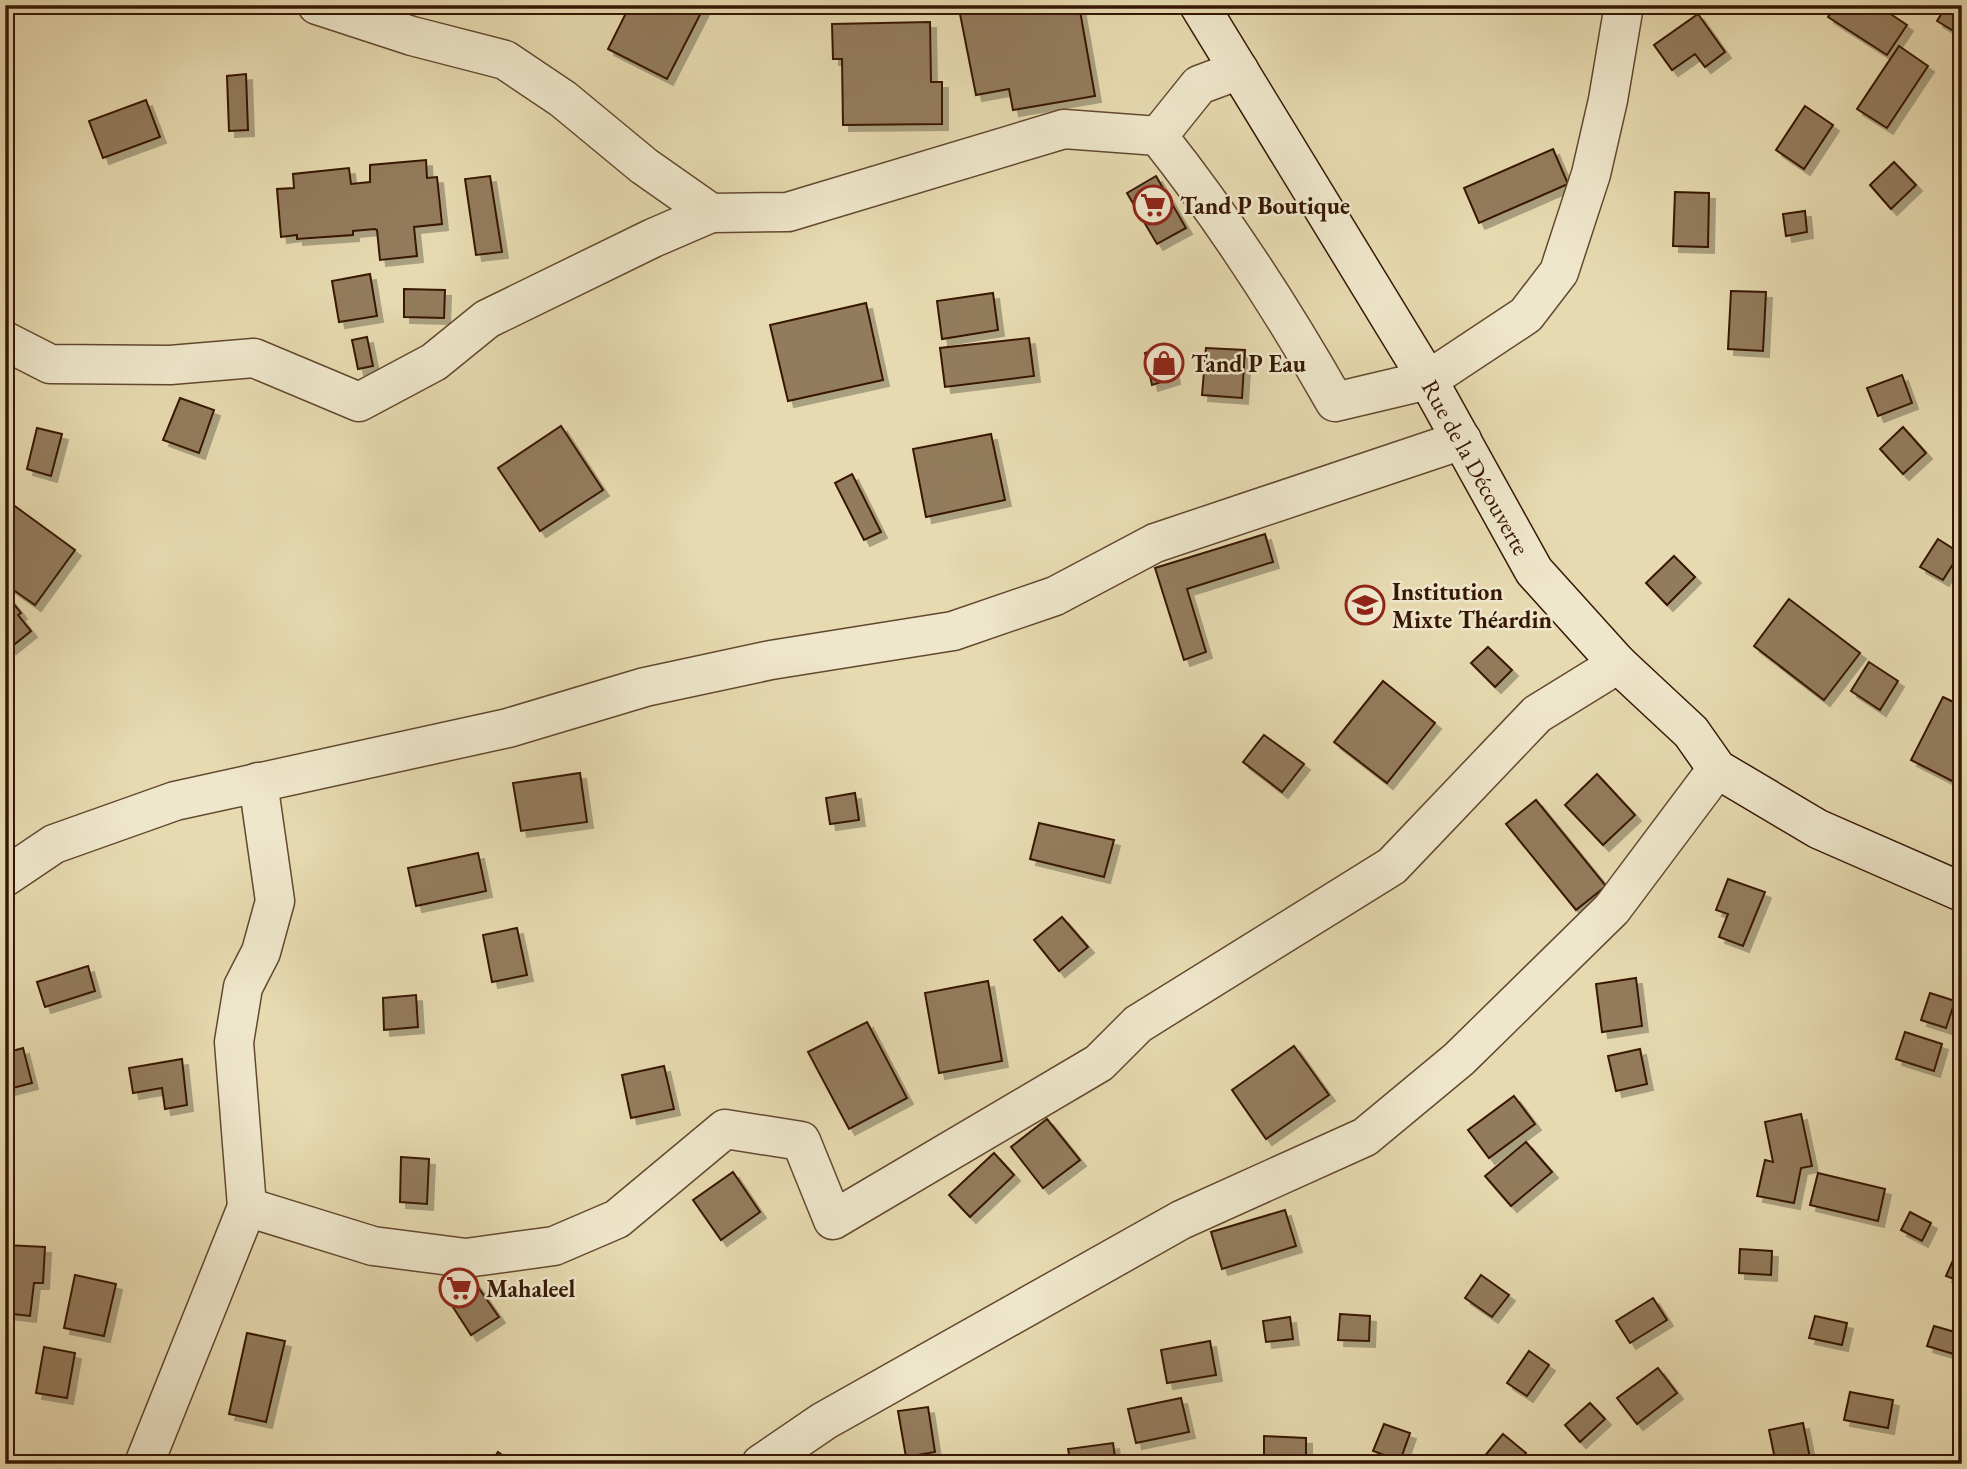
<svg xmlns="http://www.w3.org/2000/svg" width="1967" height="1469" font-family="'EB Garamond',serif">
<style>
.building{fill:#937c5d;stroke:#371704;stroke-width:2;filter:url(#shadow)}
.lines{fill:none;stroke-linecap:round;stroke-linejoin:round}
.street-casing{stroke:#63482f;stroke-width:41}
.secondary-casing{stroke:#371704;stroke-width:41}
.street{stroke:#efe7cc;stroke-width:38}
.secondary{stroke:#efe7cc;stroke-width:38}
.labels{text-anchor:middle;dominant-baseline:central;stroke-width:5;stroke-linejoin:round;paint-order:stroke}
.poi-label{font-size:24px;font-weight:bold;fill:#371704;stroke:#efe7cc;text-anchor:start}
.street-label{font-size:24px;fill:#371704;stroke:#efe7cc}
</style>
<defs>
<filter id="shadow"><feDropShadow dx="6" dy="6" stdDeviation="0" flood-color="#0004"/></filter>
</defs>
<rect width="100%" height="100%" fill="#e7dab0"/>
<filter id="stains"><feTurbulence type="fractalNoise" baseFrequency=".00286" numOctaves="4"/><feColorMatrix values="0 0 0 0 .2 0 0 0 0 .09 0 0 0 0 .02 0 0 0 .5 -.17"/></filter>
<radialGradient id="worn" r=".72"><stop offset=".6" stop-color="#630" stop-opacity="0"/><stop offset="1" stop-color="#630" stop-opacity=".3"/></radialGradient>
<g class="building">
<polygon points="630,5 705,5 667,79 608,49"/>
<polygon points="1010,5 1079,5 1095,96 1013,110 1009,89 976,95 960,14"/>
<polygon points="1836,5 1877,5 1907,25 1887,55 1828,17"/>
<polygon points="1947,5 1962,5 1962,36 1937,21"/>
<polygon points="1698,14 1725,52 1705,67 1695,54 1672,70 1654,45"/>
<polygon points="930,22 931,82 942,82 942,124 843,125 842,59 833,59 832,24"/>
<polygon points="1899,46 1928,66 1887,128 1857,109"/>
<polygon points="246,74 248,130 229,131 227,76"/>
<polygon points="146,100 160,137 103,158 89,121"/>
<polygon points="1805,106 1833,125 1804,169 1776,150"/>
<polygon points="1553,149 1568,184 1479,223 1464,188"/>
<polygon points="426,160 427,178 437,177 442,224 414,227 417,256 380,260 377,230 375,229 353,231 353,235 297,239 297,235 281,237 277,189 294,188 293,174 349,168 351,184 370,182 370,165"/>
<polygon points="1894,162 1916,185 1891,209 1870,185"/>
<polygon points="490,176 502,252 476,255 465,179"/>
<polygon points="1156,176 1186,228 1157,244 1127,193"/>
<polygon points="1675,192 1709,193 1708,247 1673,246"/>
<polygon points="1805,211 1807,232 1786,236 1783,214"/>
<polygon points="370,274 377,316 339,322 332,281"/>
<polygon points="404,289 445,290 444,318 404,317"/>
<polygon points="1731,291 1766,292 1763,351 1728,349"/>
<polygon points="993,293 998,330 942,339 937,301"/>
<polygon points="866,303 883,380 788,401 770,325"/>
<polygon points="367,337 373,366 358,369 352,340"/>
<polygon points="1029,338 1034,376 945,387 940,348"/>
<polygon points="1169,346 1174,378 1152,385 1145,353"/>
<polygon points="1206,348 1245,350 1242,398 1202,395"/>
<polygon points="1902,375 1912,403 1878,416 1867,388"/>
<polygon points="180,398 214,410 199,453 163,440"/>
<polygon points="561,426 603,490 540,531 498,468"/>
<polygon points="1903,427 1926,453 1903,474 1880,449"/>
<polygon points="37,428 62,434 51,476 27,469"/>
<polygon points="991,434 1005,500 926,517 913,449"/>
<polygon points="852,474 881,532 864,540 835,483"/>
<polygon points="12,504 75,550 35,605 5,584 5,514"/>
<polygon points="1265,534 1273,562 1187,589 1206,652 1184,660 1155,568"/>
<polygon points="1938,539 1960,553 1943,580 1920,567"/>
<polygon points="1674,556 1695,577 1667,605 1646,583"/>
<polygon points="5,593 21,613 18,615 31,631 10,648 5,642"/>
<polygon points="1789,599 1860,653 1824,700 1754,646"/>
<polygon points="1488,647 1512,670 1495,687 1471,663"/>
<polygon points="1869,662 1898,681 1880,710 1851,691"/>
<polygon points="1383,681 1435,723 1387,783 1334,742"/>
<polygon points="1943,697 1962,706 1962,786 1911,760"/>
<polygon points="1264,735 1304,764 1282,792 1243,762"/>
<polygon points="580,773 587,822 521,831 513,783"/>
<polygon points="1597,774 1635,815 1603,845 1565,805"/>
<polygon points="855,793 859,820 830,824 826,798"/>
<polygon points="1536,800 1606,886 1576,910 1506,824"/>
<polygon points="1039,823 1114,840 1104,877 1030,859"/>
<polygon points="478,853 486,891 416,906 408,868"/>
<polygon points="1728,879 1765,892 1743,946 1719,937 1728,914 1716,910"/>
<polygon points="1062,917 1088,947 1059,971 1034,940"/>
<polygon points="517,928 527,975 492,982 483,935"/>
<polygon points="88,966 95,991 45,1007 37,982"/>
<polygon points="1636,978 1642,1026 1602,1032 1596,984"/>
<polygon points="988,981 1002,1061 939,1073 925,993"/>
<polygon points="1930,993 1955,1001 1946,1028 1921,1020"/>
<polygon points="416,995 418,1027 384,1030 383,998"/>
<polygon points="867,1022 907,1098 849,1129 808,1052"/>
<polygon points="1905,1032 1942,1044 1934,1071 1896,1059"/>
<polygon points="1294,1046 1329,1095 1266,1139 1232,1090"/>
<polygon points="23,1048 32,1083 5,1090 5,1053"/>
<polygon points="1640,1049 1647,1084 1616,1091 1608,1056"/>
<polygon points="182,1059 187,1105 165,1109 162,1088 133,1093 129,1068"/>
<polygon points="664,1066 674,1109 631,1118 622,1075"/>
<polygon points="1514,1096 1535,1124 1489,1158 1468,1130"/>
<polygon points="1801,1114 1812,1166 1801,1168 1794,1203 1757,1196 1765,1160 1773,1162 1765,1122"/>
<polygon points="1047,1119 1080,1160 1043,1188 1011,1147"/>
<polygon points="1526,1142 1552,1172 1511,1206 1485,1176"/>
<polygon points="994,1153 1014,1175 970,1217 949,1195"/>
<polygon points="401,1157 429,1159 427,1204 400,1202"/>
<polygon points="733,1172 760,1212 721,1240 693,1200"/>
<polygon points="1818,1173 1885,1189 1878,1221 1810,1205"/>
<polygon points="1285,1210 1296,1246 1222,1269 1211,1232"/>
<polygon points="1910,1212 1931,1223 1922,1241 1901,1230"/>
<polygon points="5,1245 45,1247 43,1283 34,1283 30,1316 5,1313"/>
<polygon points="1959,1247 1962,1248 1962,1282 1946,1276"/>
<polygon points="1740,1249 1772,1251 1771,1275 1739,1273"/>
<polygon points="466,1270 499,1317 471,1335 440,1287"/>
<polygon points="75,1275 116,1284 104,1336 64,1328"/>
<polygon points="1481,1275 1509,1295 1492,1317 1465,1298"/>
<polygon points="1653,1298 1667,1320 1630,1343 1616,1321"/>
<polygon points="1340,1314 1370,1316 1369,1341 1338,1340"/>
<polygon points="1815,1316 1847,1323 1842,1345 1809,1338"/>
<polygon points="1290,1317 1293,1339 1266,1342 1263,1321"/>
<polygon points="1934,1326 1962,1334 1957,1355 1927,1346"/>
<polygon points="247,1333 285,1341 266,1422 229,1414"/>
<polygon points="1210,1341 1216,1375 1167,1383 1161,1350"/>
<polygon points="44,1347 75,1353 67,1398 36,1393"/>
<polygon points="1529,1351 1549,1365 1527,1396 1507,1383"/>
<polygon points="1658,1368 1677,1393 1637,1424 1617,1398"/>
<polygon points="1850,1392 1893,1400 1888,1428 1844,1420"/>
<polygon points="1181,1398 1189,1432 1136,1443 1128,1409"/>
<polygon points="1590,1403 1605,1419 1580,1442 1565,1425"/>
<polygon points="928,1407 935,1452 906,1457 898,1411"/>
<polygon points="1803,1423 1810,1458 1776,1464 1769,1430"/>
<polygon points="1384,1424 1410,1433 1400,1461 1373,1451"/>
<polygon points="1503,1434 1526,1453 1517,1464 1478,1464"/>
<polygon points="1264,1436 1306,1438 1306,1464 1264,1464"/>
<polygon points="1113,1443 1116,1464 1071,1464 1068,1449"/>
<polygon points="498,1452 515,1464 490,1464"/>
<polygon points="1174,1458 1175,1464 1143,1464"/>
</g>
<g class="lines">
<defs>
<g id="street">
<polyline points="317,5 412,36 505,60 563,99 644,166 711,213 788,212 1064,129 1158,136"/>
<path d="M 1239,70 L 1199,85 L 1158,136 C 1224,219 1282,309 1335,402 L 1428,380 L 1526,315 L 1559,272 L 1591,174 L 1608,100 L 1624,5"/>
<polyline points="5,341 50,364 170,365 254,358 359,402 434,362 487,319 653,238 711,213"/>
<polyline points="5,877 54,844 175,801 508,728 645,687 771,660 953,631 1055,596 1155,543 1462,440"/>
<polyline points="247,1207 234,1042 243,987 261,952 275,901 258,782"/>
<polyline points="144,1464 247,1207 373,1246 466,1258 554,1246 617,1219 725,1129 801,1141 833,1220 1099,1063 1138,1024 1392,866 1537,714 1618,664"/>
<polyline points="761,1464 824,1421 1181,1220 1365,1137 1459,1059 1612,909 1717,769"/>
</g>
<g id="secondary">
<path id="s1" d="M 1199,5 L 1428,380 L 1534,571 L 1618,664 L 1691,732 L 1717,769 L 1818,829 L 1962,892"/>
</g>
</defs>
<use href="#street" class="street-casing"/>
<use href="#secondary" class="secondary-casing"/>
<use href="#street" class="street"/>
<use href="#secondary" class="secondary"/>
</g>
<defs>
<symbol id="supermarket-ring" viewBox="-11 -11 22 22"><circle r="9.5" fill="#efe7cc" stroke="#8f2418" stroke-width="1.5"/><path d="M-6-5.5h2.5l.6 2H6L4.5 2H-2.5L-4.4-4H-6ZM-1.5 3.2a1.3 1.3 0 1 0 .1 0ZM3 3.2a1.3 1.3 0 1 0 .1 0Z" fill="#8f2418"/></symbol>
<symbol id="shop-ring" viewBox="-11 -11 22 22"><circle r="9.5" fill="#efe7cc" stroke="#8f2418" stroke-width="1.5"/><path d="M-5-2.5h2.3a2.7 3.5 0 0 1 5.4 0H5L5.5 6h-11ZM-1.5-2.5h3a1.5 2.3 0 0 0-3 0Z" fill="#8f2418"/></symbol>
<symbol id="school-ring" viewBox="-11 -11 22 22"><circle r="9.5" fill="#efe7cc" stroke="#8f2418" stroke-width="1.5"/><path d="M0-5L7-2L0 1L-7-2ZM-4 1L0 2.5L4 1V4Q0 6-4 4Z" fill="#8f2418"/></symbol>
</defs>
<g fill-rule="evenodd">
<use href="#supermarket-ring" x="1131" y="183" width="44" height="44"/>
<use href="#shop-ring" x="1142" y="341" width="44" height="44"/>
<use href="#school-ring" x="1343" y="583" width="44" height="44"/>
<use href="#supermarket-ring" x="437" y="1266" width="44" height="44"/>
</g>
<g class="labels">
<g class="poi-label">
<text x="1180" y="205">Tand P Boutique</text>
<text x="1191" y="363">Tand P Eau</text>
<text x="1392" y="591">Institution<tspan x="1392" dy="28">Mixte Théardin</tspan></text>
<text x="486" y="1288">Mahaleel</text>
</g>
<g class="street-label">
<text stroke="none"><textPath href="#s1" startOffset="539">Rue de la Découverte</textPath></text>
</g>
</g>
<rect width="1967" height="1469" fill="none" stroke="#e7dab0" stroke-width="28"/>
<rect x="7" y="7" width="1953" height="1455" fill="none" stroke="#371704" stroke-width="3.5"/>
<rect x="14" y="14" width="1939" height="1441" fill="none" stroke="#371704" stroke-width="2"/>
<rect width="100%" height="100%" filter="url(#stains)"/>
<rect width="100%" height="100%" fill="url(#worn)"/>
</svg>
